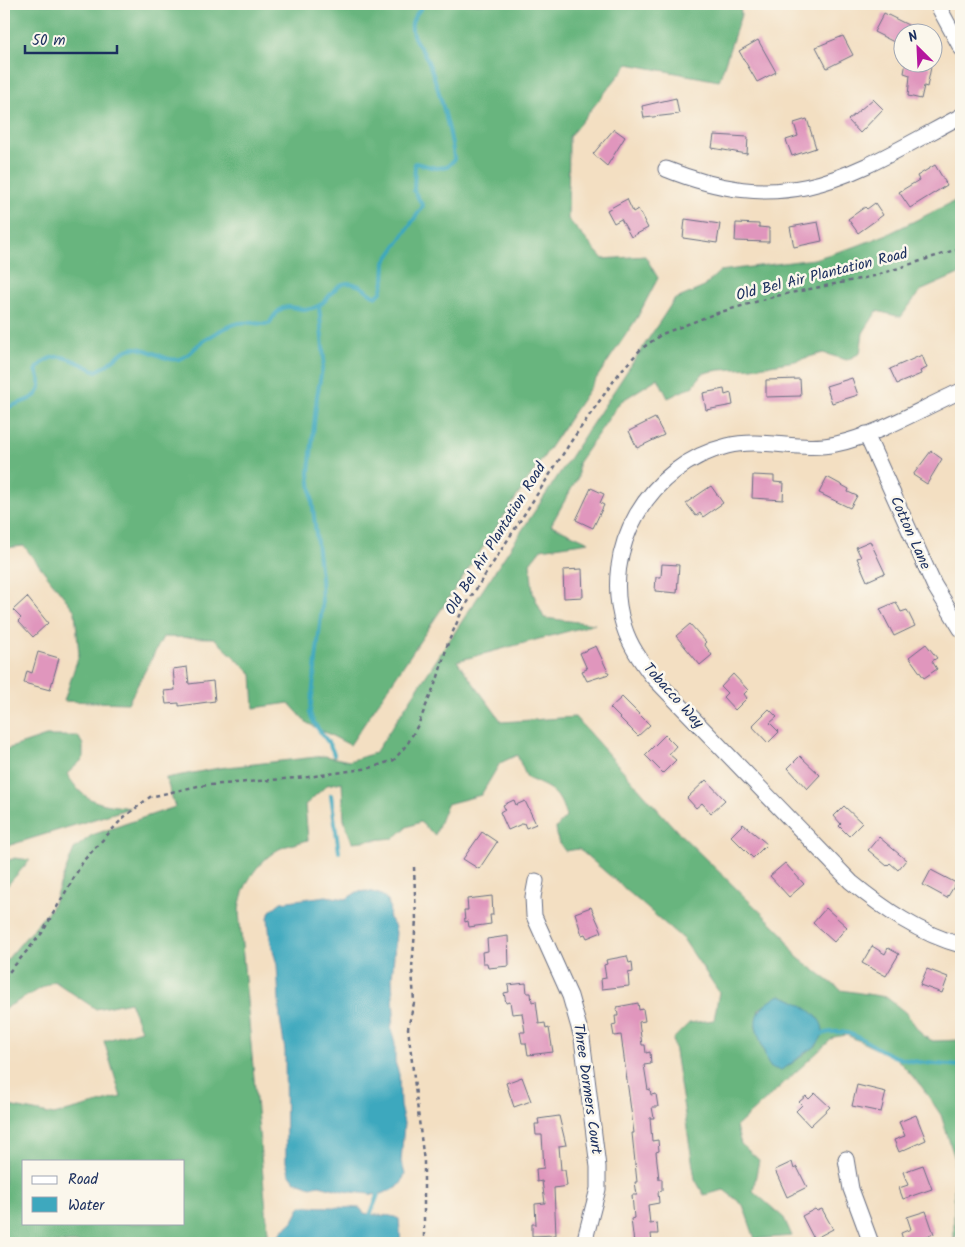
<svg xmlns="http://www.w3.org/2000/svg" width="965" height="1247" font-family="Kalam,sans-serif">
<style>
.forest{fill:#68b57e;stroke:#42726e;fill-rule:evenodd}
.water{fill:#3ea8be;stroke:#2c6c8e}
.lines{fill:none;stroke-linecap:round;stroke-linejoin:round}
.stream{stroke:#3ea8be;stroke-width:4}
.building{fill:#e096bd}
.minor-casing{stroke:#676d81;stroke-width:17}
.path{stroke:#676d81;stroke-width:2.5;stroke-dasharray:4 4;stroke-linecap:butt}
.minor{stroke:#fff;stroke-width:15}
.labels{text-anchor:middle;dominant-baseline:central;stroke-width:5;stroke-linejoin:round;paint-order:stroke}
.street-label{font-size:15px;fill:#1b2f5e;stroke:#fbf7ec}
</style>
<rect width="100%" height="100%" fill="#fbf7ec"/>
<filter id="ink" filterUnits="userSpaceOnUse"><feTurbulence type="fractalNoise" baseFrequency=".02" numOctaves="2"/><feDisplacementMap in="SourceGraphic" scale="10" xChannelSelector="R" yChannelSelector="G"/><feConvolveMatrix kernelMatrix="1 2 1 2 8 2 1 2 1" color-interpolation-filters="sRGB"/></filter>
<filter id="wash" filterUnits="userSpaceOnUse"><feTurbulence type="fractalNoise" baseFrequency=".0096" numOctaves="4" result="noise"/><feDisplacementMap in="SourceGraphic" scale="20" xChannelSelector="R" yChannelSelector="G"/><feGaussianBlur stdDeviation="1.12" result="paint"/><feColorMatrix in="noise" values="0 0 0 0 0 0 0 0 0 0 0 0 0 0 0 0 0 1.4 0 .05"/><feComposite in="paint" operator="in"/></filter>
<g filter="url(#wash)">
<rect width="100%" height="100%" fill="#f3dfc2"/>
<g class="forest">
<polygon points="4,4 740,4 741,15 719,81 628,64 569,137 568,219 603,259 645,256 658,278 637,318 350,745 307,723 289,703 254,708 252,674 214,638 163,637 128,703 64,701 79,654 75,611 24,546 4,548"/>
<path d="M 961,198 L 961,273 L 920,291 L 901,317 L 877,311 L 863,333 L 860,353 L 847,360 L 823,353 L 795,361 L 752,368 L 720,370 L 703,373 L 693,386 L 668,398 L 658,378 L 620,402 L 578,463 L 578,477 L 551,525 L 589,542 L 541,549 L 530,563 L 533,593 L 544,618 L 595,624 L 457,661 L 502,722 L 575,717 L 677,831 L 782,933 L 797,957 L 841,990 L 886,997 L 906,1013 L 923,1036 L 933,1041 L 961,1040 L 961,1228 L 954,1240 L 954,1156 L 941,1115 L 922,1087 L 897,1059 L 847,1035 L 834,1037 L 736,1127 L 741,1144 L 759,1160 L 753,1191 L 784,1218 L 792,1236 L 755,1239 L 743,1205 L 724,1190 L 704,1195 L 695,1179 L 673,1039 L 689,1023 L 714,1020 L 719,992 L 684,940 L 579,849 L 565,851 L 558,841 L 556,828 L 566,817 C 559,790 551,789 527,778 L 517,755 L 500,763 L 481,795 L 447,804 L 435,835 L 420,822 L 407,827 L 394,838 L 352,842 L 344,820 L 342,782 L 327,785 L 305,805 L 308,840 C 299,843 287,845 279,849 C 256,863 241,886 239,912 L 269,1243 L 4,1243 L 4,1105 L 54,1115 L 121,1097 L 104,1041 L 141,1030 L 130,1002 L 96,1009 L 54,981 L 4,1009 L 4,963 L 51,908 L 74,849 L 92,835 L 175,807 L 166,778 L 219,768 L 325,756 L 349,761 L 375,753 L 674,300 L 702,288 L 720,271 L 814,259 L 854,247 L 890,233 ZM 780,995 L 791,999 L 818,1018 L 817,1045 L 787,1067 L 764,1052 L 756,1027 L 759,1009 ZM 24,1161 L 184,1161 L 184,1223 L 24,1223 Z"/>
<path d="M 46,736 L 78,736 L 83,745 L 83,759 L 67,774 C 85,804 98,803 130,808 L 4,847 L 4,750 Z"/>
<polygon points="15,858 30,860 4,889 4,862"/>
</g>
<g class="water">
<path d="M 367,891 C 385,894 392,899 389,918 L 395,927 L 396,933 L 392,978 L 394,1014 L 391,1028 L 395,1043 L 395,1062 L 399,1074 L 400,1106 L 404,1123 L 401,1162 L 405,1173 L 402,1182 L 397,1188 L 378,1195 L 343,1191 L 319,1185 L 311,1187 L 295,1181 L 289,1173 L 286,1162 L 285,1051 L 280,1018 L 277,965 L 270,939 L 268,918 L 270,911 L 281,902 L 326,896 L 346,899 L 357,892 Z"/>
<path d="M 780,995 C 798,1001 839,1022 816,1045 C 813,1049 807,1051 803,1054 C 796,1060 789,1066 781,1070 L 771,1068 L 767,1062 C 758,1026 742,1017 780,995 Z"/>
<path d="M 301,1206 L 360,1208 L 364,1213 C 376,1217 389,1213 399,1219 L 401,1243 L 275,1243 L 275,1238 L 293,1221 Z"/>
</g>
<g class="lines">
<g class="stream">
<path d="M 319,306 L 324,359 L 317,396 L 309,473 L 321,577 L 322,607 L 310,713 C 314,730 330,738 334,755"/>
<path d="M 4,409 C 23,400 51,400 36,370 C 54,345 74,361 96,371 C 111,366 119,349 135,348 C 150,348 165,362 179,359 C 190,356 193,348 201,343 C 210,336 223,328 235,324 C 246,320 257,325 269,324 C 287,291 296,318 318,306 C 330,300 333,284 348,283 C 360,283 367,292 376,297 L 381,292 L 384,282 L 385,262 L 423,206 L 414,191 L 415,163 L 436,168 L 447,167 L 454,160 C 453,138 436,78 426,57 C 420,45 410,38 412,23 C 413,16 421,9 424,4"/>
<polyline points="331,795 339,852"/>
<path d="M 822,1034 C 853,1024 870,1048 896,1057 C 916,1064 941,1064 961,1066"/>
<polyline points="370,1215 378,1195"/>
</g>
</g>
<g id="blocks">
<g class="building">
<polygon points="884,13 922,32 902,32 902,46 874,32"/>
<polygon points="843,36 853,55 827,68 816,47"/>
<polygon points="758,40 776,72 757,82 739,51"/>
<polygon points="906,62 931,67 927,87 924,86 921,99 908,96 910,75 904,73"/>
<polygon points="676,98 679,114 644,118 642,106"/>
<polygon points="873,99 883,109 860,133 848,120"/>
<polygon points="807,119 816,148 792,156 786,140 798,136 794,123"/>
<polygon points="614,129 625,137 607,166 593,154"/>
<polygon points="714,135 748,137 747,154 712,148"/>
<polygon points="935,165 947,185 910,208 899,192 919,180 917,176"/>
<polygon points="627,199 633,212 638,209 648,228 631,237 621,219 614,223 607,210"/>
<polygon points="875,203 883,215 858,233 848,219 865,207 867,209"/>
<polygon points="685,219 720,224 717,243 683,238"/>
<polygon points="818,222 822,241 794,247 790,227"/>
<polygon points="736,223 759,224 759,227 769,228 769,242 735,241"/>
<polygon points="922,355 927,368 920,371 921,374 897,384 890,369"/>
<polygon points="852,378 858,395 832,403 826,386"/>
<polygon points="800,379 801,396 766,397 766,380"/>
<polygon points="724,389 725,395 731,393 733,405 706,410 703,393"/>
<polygon points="655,418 664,435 637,448 629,431"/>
<polygon points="931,451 942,459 927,484 913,475"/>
<polygon points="753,475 774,476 774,482 784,483 783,500 752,498"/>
<polygon points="827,477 849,489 848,492 857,496 850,508 819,493"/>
<polygon points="711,486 723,503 703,517 700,513 696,516 686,503"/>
<polygon points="591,488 604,494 600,503 604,505 593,528 576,520"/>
<polygon points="870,541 885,573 867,581 857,558 861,557 856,547"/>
<polygon points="662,564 679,565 677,593 655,591 656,577 661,577"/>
<polygon points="582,569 583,597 564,598 563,570"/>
<polygon points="27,597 48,623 33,637 18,621 21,618 13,610"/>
<polygon points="896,602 901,612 907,610 915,626 894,636 880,609"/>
<polygon points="690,624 706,642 704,644 712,655 700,665 676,636"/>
<polygon points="926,644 937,658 932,661 937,669 924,678 909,657"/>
<polygon points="596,646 609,674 587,681 582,671 587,669 580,653"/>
<polygon points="38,652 59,658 50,690 24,683 27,671 32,673"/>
<polygon points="187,667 189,684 213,681 215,701 179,706 179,703 166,704 164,691 175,690 173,669"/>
<polygon points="733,674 748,690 744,694 747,698 735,710 723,697 727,693 721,687"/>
<polygon points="622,697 650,725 638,736 610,708"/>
<polygon points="769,709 777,717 770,723 779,732 768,743 752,726"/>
<polygon points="665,735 676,746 669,754 676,760 663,773 645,755"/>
<polygon points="800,756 820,775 807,789 788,768"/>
<polygon points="706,780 725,800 711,813 702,803 696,808 687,798"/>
<polygon points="514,800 516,805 525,801 536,824 526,828 524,823 508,830 500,812 505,809 503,805"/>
<polygon points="844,806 862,823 849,836 839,826 841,824 834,816"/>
<polygon points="743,824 767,844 753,858 731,836"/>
<polygon points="482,832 497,842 479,869 463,859"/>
<polygon points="879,837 906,860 898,870 890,863 887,866 868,850"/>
<polygon points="785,863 804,884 789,897 770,876"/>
<polygon points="931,870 956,883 947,898 923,885"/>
<polygon points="492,896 493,915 490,915 491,924 469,927 468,921 465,922 464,910 468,910 467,899"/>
<polygon points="591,907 602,932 587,938 585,934 582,935 575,913"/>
<polygon points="826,908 847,927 834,942 813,923"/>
<polygon points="508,936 509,966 488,968 487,963 483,963 482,952 488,951 487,939"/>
<polygon points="872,946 885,954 888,948 899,954 886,976 862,963"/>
<polygon points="627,956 629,963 632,962 633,972 628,973 629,986 602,989 601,979 606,978 604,965 607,964 606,960"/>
<polygon points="927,969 948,977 942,993 920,985"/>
<polygon points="526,983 527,993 531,993 532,1002 536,1001 539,1024 545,1023 546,1029 549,1028 553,1052 528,1055 526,1043 522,1043 520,1032 525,1032 522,1013 512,1014 510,1002 506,1003 504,993 509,992 508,985"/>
<polygon points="638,1003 639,1010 643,1009 645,1021 639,1022 642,1045 645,1045 646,1053 650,1052 651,1064 644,1065 648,1090 650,1089 651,1095 656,1094 658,1107 652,1107 654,1118 650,1118 652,1141 658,1140 659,1151 656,1152 659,1179 662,1179 662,1191 658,1192 659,1203 648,1205 650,1224 657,1223 658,1234 651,1234 652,1243 634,1243 631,1219 634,1218 632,1195 637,1195 635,1182 637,1182 632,1133 634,1133 621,1035 614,1036 612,1025 616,1024 615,1016 618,1016 617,1007"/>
<polygon points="522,1077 531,1101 514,1107 506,1083"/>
<polygon points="857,1085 886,1092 881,1112 852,1106"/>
<polygon points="815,1093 830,1107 810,1126 796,1111 802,1105 799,1102 806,1096 809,1099"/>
<polygon points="916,1115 926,1140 899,1152 894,1140 905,1136 899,1122"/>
<polygon points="559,1116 566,1145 559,1146 561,1170 565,1170 567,1186 554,1188 556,1235 532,1236 532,1224 536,1224 535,1204 545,1203 542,1181 537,1182 536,1169 544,1168 542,1135 536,1135 535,1124 539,1124 538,1119"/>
<polygon points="792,1162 794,1169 797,1167 807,1187 787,1197 775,1170"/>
<polygon points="923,1165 932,1189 903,1199 899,1188 908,1185 903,1172"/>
<polygon points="815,1209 817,1211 822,1209 833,1229 814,1239 802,1216"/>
<polygon points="926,1211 934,1234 904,1243 901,1233 911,1229 907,1217"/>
</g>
</g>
</g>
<g filter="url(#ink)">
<use href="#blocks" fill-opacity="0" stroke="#676d81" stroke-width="1"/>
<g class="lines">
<defs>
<g id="minor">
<polyline points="937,4 961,48"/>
<path d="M 666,169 C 792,220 852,174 961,116"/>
<path d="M 961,391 C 922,408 878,435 836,444 C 800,452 763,437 727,446 C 649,465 599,549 624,627 C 630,646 641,661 652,676 L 851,882 C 884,909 920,934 961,945"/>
<polyline points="866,434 934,585 961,629"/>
<polyline points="536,881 533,897 534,916 570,996 582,1038 598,1167 598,1189 584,1243"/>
<polyline points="846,1159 851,1189 871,1243"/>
</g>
</defs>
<use href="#minor" class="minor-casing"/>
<g class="path">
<polyline points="414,867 416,920 412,967 414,1003 408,1028 424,1162 424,1243"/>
<polyline points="4,978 42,933 84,860 123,818 150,797 198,786 308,777 370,768 394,760 408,743 418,725 438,677 448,643 462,611 572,440 620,372 641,349 662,334 714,314 776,296 874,276 961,248"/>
</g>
<use href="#minor" class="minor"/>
</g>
</g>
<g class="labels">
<g class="street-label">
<text transform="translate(822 275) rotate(-14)">Old Bel Air Plantation Road</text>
<text transform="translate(910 533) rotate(66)">Cotton Lane</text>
<text transform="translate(496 539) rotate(-58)">Old Bel Air Plantation Road</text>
<text transform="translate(673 696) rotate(48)">Tobacco Way</text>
<text transform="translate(587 1089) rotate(82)">Three Dormers Court</text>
</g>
</g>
<rect width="965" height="1247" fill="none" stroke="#fbf7ec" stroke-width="20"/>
<rect x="22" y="1160" width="162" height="65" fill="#fbf7ec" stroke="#a1a7b3"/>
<rect x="32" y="1176" width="25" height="8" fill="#ffffff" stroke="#a1a7b3"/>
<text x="68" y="1184" font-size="15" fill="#1b2f5e">Road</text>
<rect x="32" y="1197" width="25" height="15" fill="#3ea8be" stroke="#a1a7b3"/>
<text x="68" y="1210" font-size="15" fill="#1b2f5e">Water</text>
<g transform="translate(918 48) rotate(336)"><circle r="24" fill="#fbf7ec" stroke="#a1a7b3"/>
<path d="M0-4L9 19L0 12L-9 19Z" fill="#b5179e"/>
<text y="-8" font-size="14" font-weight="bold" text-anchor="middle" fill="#1b2f5e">N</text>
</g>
<path d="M25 45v8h92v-8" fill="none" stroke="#1b2f5e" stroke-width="2.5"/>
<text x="32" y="45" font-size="15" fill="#1b2f5e" stroke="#fbf7ec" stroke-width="4" paint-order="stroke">50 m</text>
</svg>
